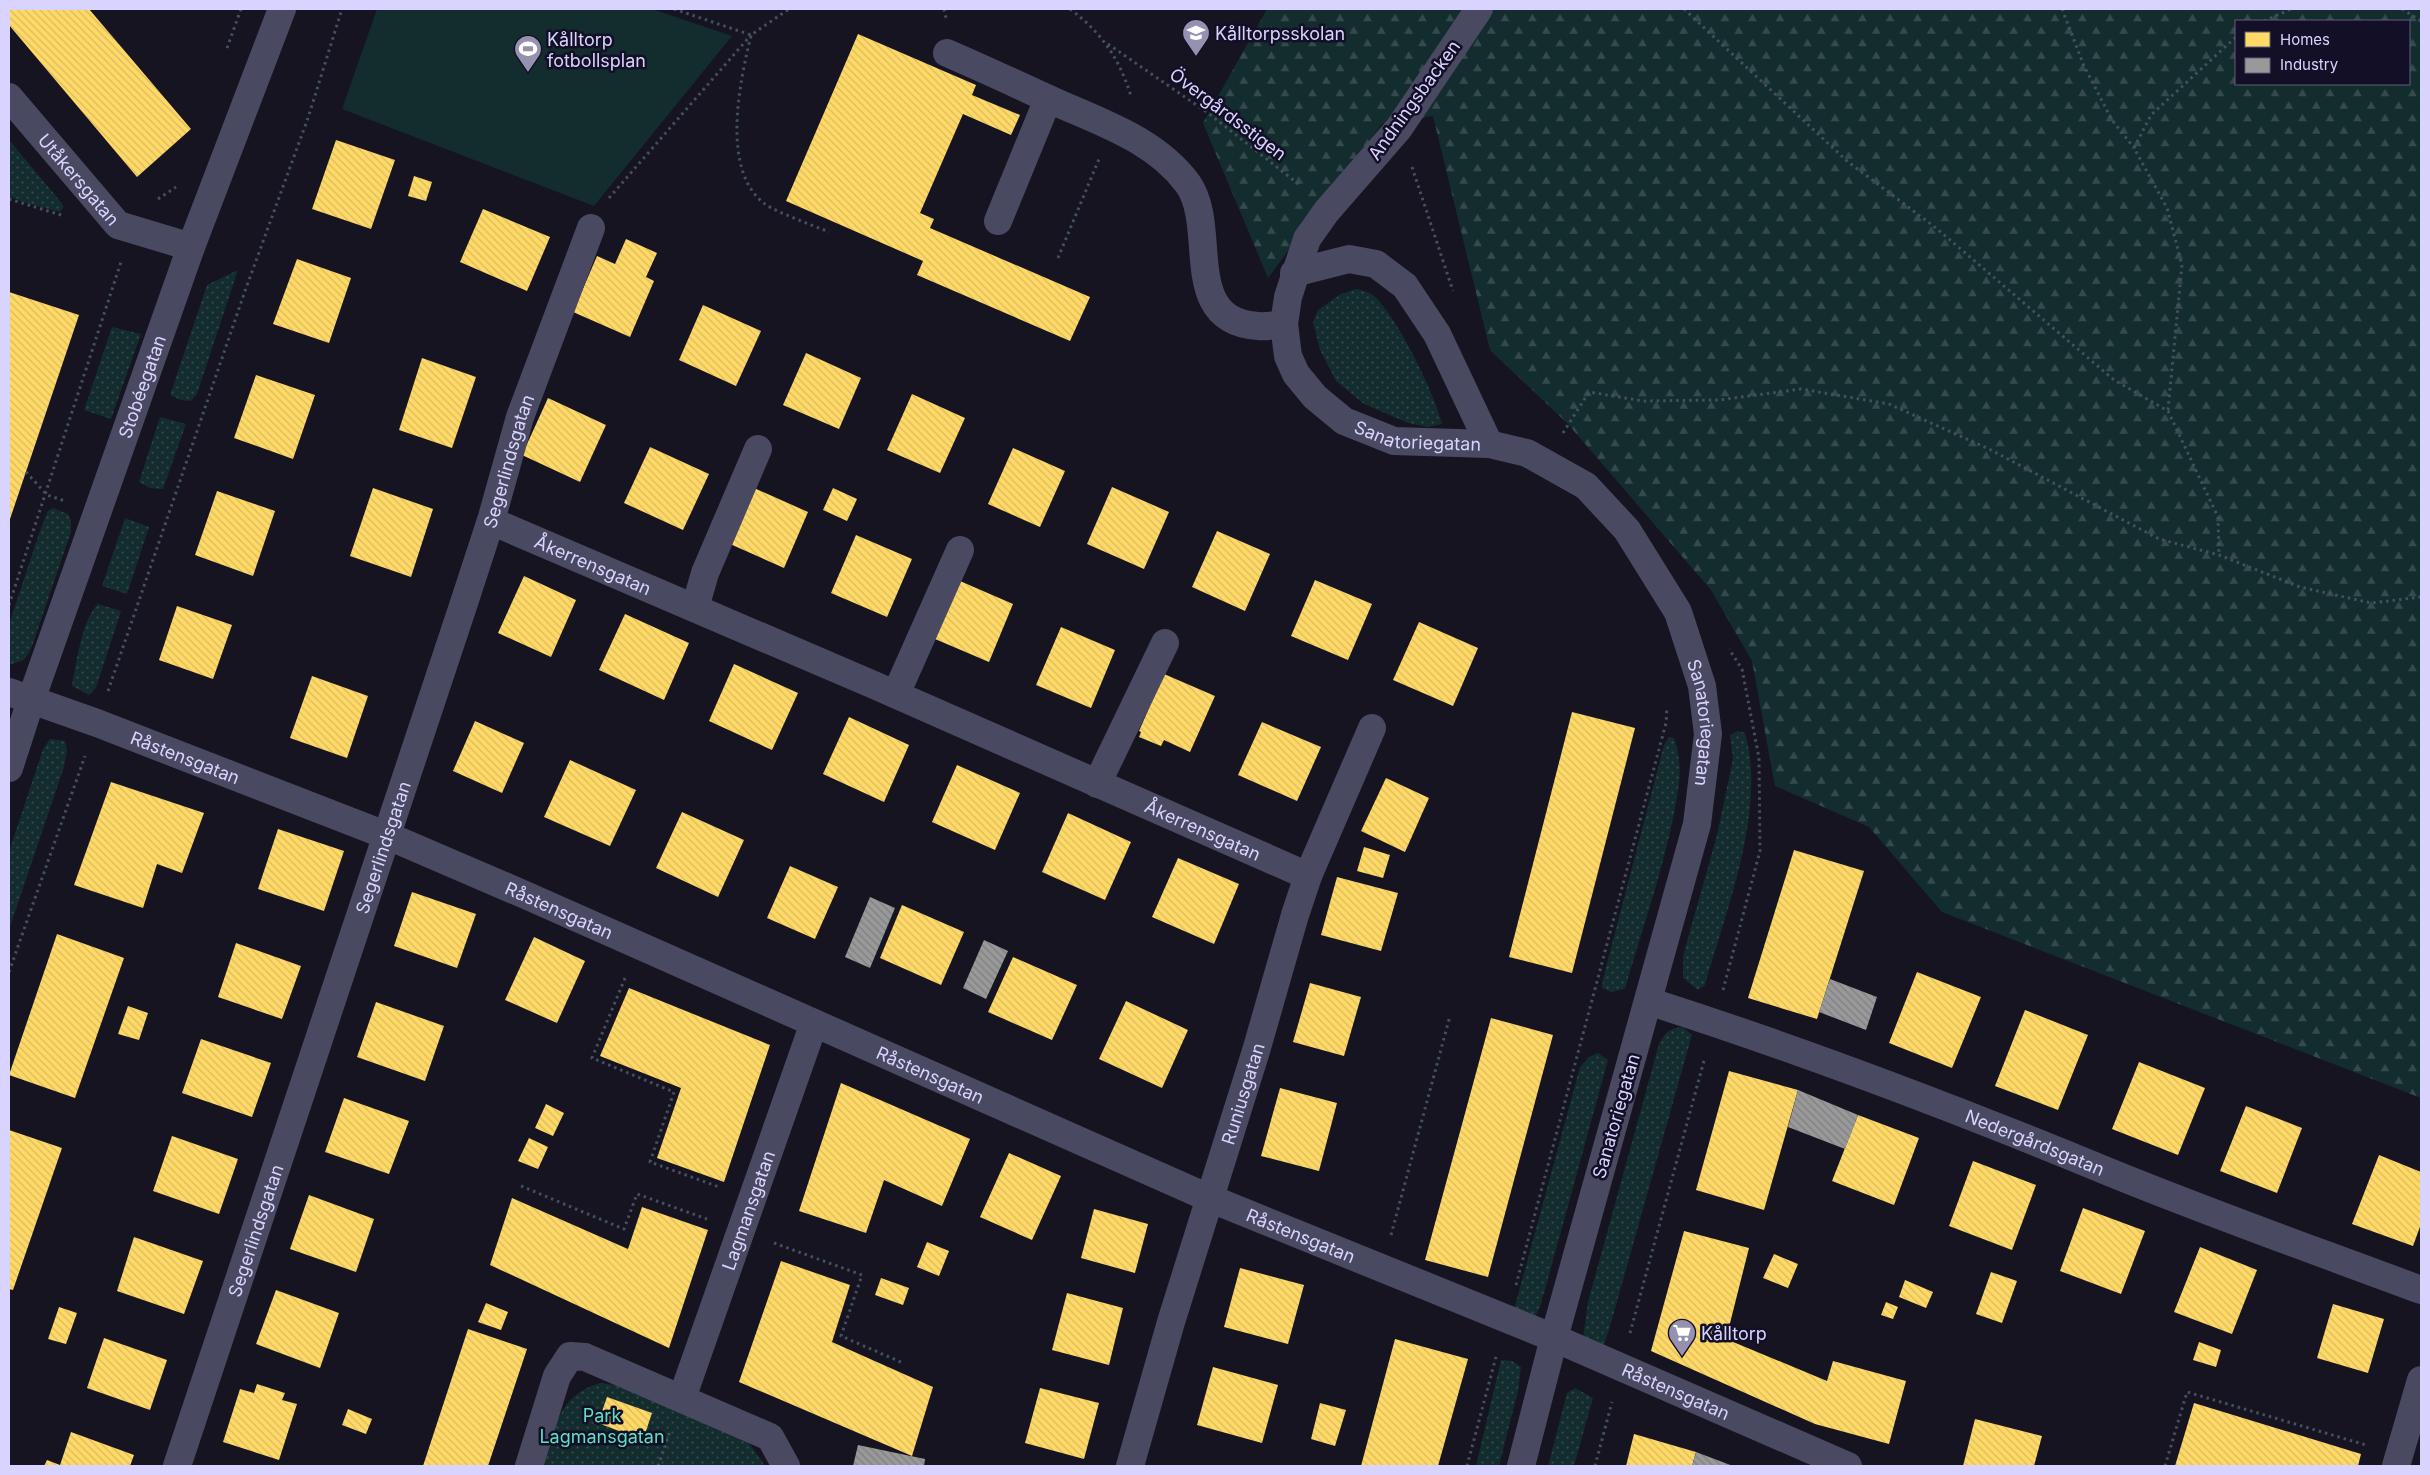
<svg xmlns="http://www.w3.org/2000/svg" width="2430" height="1475" font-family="Inter,sans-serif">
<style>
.grass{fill:url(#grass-dots)}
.forest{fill:url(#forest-firs);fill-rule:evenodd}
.pitch{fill:#132c2d}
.homes{fill:url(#homes-back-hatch)}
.industry{fill:url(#industry-back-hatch)}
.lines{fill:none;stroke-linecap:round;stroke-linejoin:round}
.path{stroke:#44505f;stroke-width:3;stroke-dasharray:2.5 4;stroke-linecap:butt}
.minor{stroke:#4a4962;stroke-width:28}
.labels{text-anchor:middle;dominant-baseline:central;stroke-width:5;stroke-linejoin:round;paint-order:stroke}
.poi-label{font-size:18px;fill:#d9d4ff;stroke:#130f26;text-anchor:start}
.street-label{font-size:18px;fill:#d9d4ff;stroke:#130f26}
.park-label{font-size:18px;fill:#5fe0c0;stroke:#130f26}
</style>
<defs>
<pattern id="grass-dots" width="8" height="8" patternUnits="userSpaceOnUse" patternTransform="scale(1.25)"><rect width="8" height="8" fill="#132c2d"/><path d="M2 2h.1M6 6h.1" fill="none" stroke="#354a4c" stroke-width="1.8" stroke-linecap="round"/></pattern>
<pattern id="forest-firs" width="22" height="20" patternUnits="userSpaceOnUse" patternTransform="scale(1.25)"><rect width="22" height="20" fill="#132c2d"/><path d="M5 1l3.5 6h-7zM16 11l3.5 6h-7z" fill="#354a4c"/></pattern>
<pattern id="homes-back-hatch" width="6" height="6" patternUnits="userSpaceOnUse" patternTransform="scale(1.25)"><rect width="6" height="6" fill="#ffd966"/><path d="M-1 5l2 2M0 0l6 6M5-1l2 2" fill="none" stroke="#d9ba61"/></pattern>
<pattern id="industry-back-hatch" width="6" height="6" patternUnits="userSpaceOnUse" patternTransform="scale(1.25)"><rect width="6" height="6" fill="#999"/><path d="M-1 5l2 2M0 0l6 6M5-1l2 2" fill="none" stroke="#7f7e82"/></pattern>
</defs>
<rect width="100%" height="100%" fill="#161421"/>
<g class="grass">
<polygon points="9,140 60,201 64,207 60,212 23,202 9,196"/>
<polygon points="238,270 197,394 191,401 181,400 170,395 207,285"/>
<path d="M 1356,289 C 1362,290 1369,292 1374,296 C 1397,317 1434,392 1442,424 L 1428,427 L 1408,423 L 1364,404 L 1336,381 L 1320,350 L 1313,322 L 1318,310 L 1341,294 Z"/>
<polygon points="112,327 141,334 111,419 84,410"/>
<polygon points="160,417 186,424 163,489 150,488 139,482"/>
<polygon points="53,508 68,514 71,520 71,532 31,649 24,660 9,665 9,624 41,528 48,511"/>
<polygon points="125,518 149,527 127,594 102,586"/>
<path d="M 98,604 L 121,611 L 96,688 L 89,695 L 72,686 C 76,664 82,619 98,604 Z"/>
<path d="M 1738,731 L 1745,733 C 1767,809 1726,911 1705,985 L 1698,990 L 1683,978 L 1683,956 L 1717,835 L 1733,759 L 1730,735 Z"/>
<path d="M 1669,737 L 1674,738 C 1680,755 1681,773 1678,790 C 1669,854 1643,926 1625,989 L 1611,992 L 1602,988 L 1603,979 L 1664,745 Z"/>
<polygon points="50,739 65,741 67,751 64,767 9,930 9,852 43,749"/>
<path d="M 1683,1027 L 1692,1035 L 1609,1330 L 1604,1344 L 1597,1347 L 1583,1338 L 1588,1302 L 1659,1044 C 1665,1032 1670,1028 1683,1027 Z"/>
<polygon points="1598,1053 1608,1060 1541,1304 1533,1323 1514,1310 1580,1067 1589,1057"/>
<polygon points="1501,1360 1512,1361 1521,1367 1518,1391 1499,1466 1476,1466"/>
<path d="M 601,1383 L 622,1386 L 749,1443 L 765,1466 L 542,1466 C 554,1430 558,1394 601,1383 Z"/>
<polygon points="1575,1388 1593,1398 1574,1466 1548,1466 1567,1393"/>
</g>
<path class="forest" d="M 1267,9 L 2421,9 L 2421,1098 L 1942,912 L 1869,827 L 1775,786 L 1752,661 L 1711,590 L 1567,423 L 1490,350 L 1433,116 L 1382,124 L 1268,278 L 1203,123 ZM 2236,21 L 2409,21 L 2409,84 L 2236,84 Z"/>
<polygon class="pitch" points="377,9 652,9 732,36 594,206 342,109"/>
<g class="homes">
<polygon points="9,9 89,9 191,129 137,177 9,25"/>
<polygon points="858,34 976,85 972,95 1020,115 1011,135 963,114 920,213 934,219 930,228 1090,297 1070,341 917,275 923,261 786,201"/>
<polygon points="336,140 395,160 371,229 312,209"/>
<polygon points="414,176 432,182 426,201 408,196"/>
<polygon points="483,209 550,237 527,291 460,262"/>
<polygon points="626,239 657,253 646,277 654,281 630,337 573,312 597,256 615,264"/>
<polygon points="297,259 351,278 329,343 273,324"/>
<polygon points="9,292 79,315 9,522"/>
<polygon points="703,305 761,331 736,386 679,360"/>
<polygon points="806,353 861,378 839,429 783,405"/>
<polygon points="422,358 476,377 452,448 399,430"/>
<polygon points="256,375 315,395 293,459 234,438"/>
<polygon points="912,394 965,418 940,473 887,450"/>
<polygon points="548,398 606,425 580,482 522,455"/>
<polygon points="650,447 709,474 683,530 624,503"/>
<polygon points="1013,448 1065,471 1040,527 988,504"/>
<polygon points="1112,487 1169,512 1144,569 1087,544"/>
<polygon points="373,488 433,509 411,577 350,556"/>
<polygon points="754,488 808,512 784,568 730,544"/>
<polygon points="833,488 857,499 847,521 823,510"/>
<polygon points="217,491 275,511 253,576 195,555"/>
<polygon points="1217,531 1270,554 1245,611 1192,587"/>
<polygon points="856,535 912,559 887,617 831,593"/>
<polygon points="524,576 576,600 551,657 498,633"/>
<polygon points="1315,580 1372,604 1348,660 1291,636"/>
<polygon points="960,581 1013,604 989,662 935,639"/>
<polygon points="177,606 232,625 213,679 159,660"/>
<polygon points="625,614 689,643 664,700 599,670"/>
<polygon points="1419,622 1478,648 1453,706 1393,680"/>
<polygon points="1061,627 1115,650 1091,708 1036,685"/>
<polygon points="734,664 798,693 772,750 709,721"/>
<polygon points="1164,674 1215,696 1190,752 1164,740 1161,746 1139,737 1141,732 1139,731"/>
<polygon points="312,676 368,696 347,758 290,738"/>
<polygon points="1572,712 1635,728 1572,973 1509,957"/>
<polygon points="849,717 909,745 884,802 823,774"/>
<polygon points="475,721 524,743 502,793 453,771"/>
<polygon points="1262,722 1321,747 1297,801 1238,775"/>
<polygon points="570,760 636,790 610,846 544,817"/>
<polygon points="957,765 1020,793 995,850 932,822"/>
<polygon points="1386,778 1429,798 1405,852 1361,831"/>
<polygon points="111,782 204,813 182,873 157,864 143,908 74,885"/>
<polygon points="682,812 744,840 718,897 656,868"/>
<polygon points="1068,813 1131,842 1105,900 1042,872"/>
<polygon points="278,829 344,851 324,911 258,889"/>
<polygon points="1364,847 1390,855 1383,878 1357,871"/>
<polygon points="1794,850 1864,871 1817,1019 1748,998"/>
<polygon points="1178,858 1239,884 1214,944 1152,917"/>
<polygon points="790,866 838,887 815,939 767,918"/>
<polygon points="1337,877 1398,893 1381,951 1321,935"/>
<polygon points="412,892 476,914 457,968 394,946"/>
<polygon points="902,905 964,932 941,985 880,958"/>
<polygon points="57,934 124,958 75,1098 9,1075"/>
<polygon points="534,937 585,961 557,1023 505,1000"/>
<polygon points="236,943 301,966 282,1019 218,997"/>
<polygon points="1013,957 1077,985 1052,1040 988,1012"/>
<polygon points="1917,972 1981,997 1952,1068 1889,1043"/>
<polygon points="1310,983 1361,997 1344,1056 1293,1042"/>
<polygon points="629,988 770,1045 724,1182 657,1158 681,1088 600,1056"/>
<polygon points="1126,1001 1188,1030 1162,1088 1099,1059"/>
<polygon points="376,1002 444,1026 425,1081 357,1057"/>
<polygon points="128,1006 148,1013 139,1040 118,1034"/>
<polygon points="2025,1010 2088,1035 2058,1110 1995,1086"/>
<polygon points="1491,1018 1553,1035 1488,1277 1425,1260"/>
<polygon points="201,1039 271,1063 252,1117 182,1093"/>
<polygon points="2139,1062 2205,1088 2178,1155 2112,1129"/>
<polygon points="1729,1071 1798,1090 1764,1210 1696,1190"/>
<polygon points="841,1083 970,1139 942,1206 884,1180 866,1233 799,1211"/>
<polygon points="1280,1088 1337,1103 1319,1171 1261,1156"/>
<polygon points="344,1098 409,1121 389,1174 325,1152"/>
<polygon points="546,1104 564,1113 553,1136 535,1128"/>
<polygon points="2246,1106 2302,1128 2277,1193 2220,1171"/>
<polygon points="1858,1115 1919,1138 1894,1205 1832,1181"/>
<polygon points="9,1130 62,1148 13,1290 9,1289"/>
<polygon points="172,1136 238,1159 219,1214 153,1191"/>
<polygon points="529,1138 548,1147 538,1169 518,1161"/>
<polygon points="1009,1153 1061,1176 1032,1240 980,1217"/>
<polygon points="2379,1155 2421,1172 2421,1224 2413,1246 2352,1224"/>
<polygon points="1973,1161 2036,1185 2012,1250 1949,1226"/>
<polygon points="309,1195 374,1219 356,1272 290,1249"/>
<polygon points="512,1198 628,1249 642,1207 708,1230 669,1348 490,1265"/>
<polygon points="2083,1208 2145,1231 2121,1294 2060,1271"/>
<polygon points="1094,1209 1148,1224 1135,1273 1081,1258"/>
<polygon points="1684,1231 1749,1248 1726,1339 1827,1381 1833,1361 1906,1381 1889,1444 1815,1424 1651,1351"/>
<polygon points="134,1237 203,1261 184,1314 117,1291"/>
<polygon points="927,1242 949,1251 939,1276 917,1267"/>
<polygon points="2200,1247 2257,1270 2232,1334 2174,1312"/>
<polygon points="1774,1254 1798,1264 1788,1288 1763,1278"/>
<polygon points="781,1261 850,1285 832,1342 933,1387 912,1456 739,1382"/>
<polygon points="1240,1268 1304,1285 1288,1344 1224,1327"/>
<polygon points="1991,1272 2017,1281 2002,1323 1976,1314"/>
<polygon points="881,1278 909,1288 903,1305 875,1295"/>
<polygon points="1905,1280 1933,1292 1926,1308 1899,1297"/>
<polygon points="276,1290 339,1313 320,1368 256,1344"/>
<polygon points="1067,1293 1123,1308 1109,1365 1052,1350"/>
<polygon points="1886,1302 1898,1307 1893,1319 1881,1315"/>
<polygon points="486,1303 508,1312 501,1330 478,1322"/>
<polygon points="2333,1304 2384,1319 2368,1373 2317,1358"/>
<polygon points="59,1307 77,1313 66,1344 48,1339"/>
<polygon points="468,1329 527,1349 488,1466 423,1466"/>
<polygon points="104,1338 167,1360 150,1410 87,1388"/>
<polygon points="1395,1339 1468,1359 1438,1466 1361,1466"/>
<polygon points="2199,1342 2221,1350 2216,1367 2193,1360"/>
<polygon points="1213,1367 1278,1385 1262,1443 1197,1425"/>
<polygon points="257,1384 285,1393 282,1400 297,1404 279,1460 223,1442 240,1389 254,1393"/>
<polygon points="1040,1388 1099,1403 1084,1459 1025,1443"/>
<polygon points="607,1397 652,1413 643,1440 598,1423"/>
<polygon points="1320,1403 1346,1410 1335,1446 1311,1439"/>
<polygon points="2194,1403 2361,1454 2358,1466 2175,1466"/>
<polygon points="348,1409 372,1419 366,1434 342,1425"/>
<polygon points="1975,1419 2042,1436 2034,1466 1963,1466"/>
<polygon points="71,1432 134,1455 130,1466 44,1466 47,1460 60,1465"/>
<polygon points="1634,1434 1696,1452 1692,1466 1626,1466"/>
</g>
<g class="industry">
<polygon points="870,897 895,908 870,968 845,957"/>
<polygon points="984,940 1008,951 986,999 963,988"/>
<polygon points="1830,979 1877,997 1866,1030 1819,1012"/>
<polygon points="1798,1090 1858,1115 1845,1149 1788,1127"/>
<polygon points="858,1445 925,1459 924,1466 853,1466"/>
<polygon points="1696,1452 1733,1466 1692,1466"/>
</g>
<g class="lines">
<g class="path">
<polyline points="674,9 751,35 789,9"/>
<polyline points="944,9 946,18"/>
<path d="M 1070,9 C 1102,33 1119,58 1131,96"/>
<polyline points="1684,9 1847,161 1936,228 2114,380 2168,411 2218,517 2219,555"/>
<polyline points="2062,9 2084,66 2112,120 2134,148"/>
<polyline points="2402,9 2421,21"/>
<polyline points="2264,21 2291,9"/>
<path d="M 751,36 C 740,80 720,171 765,204 C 778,213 812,225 829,232"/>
<polyline points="1108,44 1208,113 1301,186"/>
<polyline points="227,48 241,9"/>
<polyline points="1412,167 1453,291"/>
<polyline points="609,198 751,35"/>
<polyline points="9,199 61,215"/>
<polyline points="158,199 176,187"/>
<polyline points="1058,258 1099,159"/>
<polyline points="2168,410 2182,265 2167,208 2134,148 2151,115 2236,37"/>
<polyline points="1563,433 1589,392 1643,401 1719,400 1801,389 1889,404 1991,450 2159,539 2219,555 2300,587 2371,603 2421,597"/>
<polyline points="26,472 47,495 65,501"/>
<polyline points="9,605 121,262"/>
<polyline points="108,691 245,291 308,118 342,9"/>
<polyline points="9,972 85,756"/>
<polyline points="625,978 592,1058 674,1092 650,1162 719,1187"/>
<polyline points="1723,990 1760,851 1759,758 1742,669 1729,649"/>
<polyline points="521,1186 624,1229 637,1194 707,1219"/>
<polyline points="1391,1235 1450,1016"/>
<polyline points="774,1243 862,1275 841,1336 903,1363"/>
<polyline points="1516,1285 1666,723 1667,708"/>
<polyline points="1630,1333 1705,1057"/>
<polyline points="658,1466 670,1431"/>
<polyline points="1467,1466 1497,1353"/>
<polyline points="1595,1466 1612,1402"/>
<polyline points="2165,1466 2187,1392 2366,1445"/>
</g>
<g class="minor">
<path id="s1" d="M 1479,9 L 1399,128 L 1326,212 L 1307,239 L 1288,297 L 1284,324 L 1288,356 L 1296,374 L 1315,397 L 1344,421 L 1394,441 L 1489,444 L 1527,453 L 1586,486 L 1627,530 L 1678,612 L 1702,686 L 1708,734 L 1697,824 L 1554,1338 L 1521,1466"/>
<path d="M 947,53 C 982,68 1016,84 1051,100 C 1099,122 1155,139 1188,184 C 1219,228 1179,321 1258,326 C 1266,327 1276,325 1284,324"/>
<path id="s2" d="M 9,97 L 118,225 L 191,247"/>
<polyline points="998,221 1048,99"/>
<polyline points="1294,273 1349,259 1376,264 1405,286 1437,334 1489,444"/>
<path id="s3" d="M 491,521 L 874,685 L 1308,876"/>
<polyline points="695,608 705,573 758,449"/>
<path id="s4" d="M 9,692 L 97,723 L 388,836 L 523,894 L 1209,1198 L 1554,1338 L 1848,1466"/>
<polyline points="896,694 960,550"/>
<path id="s5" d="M 9,768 L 31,700 L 191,247 L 282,9"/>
<polyline points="1097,784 1165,643"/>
<path id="s6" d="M 1648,1001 C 1798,1049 1946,1105 2092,1165 C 2200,1210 2311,1249 2421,1290"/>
<path id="s7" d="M 682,1398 L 814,1023"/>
<path id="s8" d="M 177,1466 L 464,603 L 492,517 L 520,417 L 591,228"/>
<polyline points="529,1466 557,1376 570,1356 585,1357 770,1437 786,1466"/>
<path id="s9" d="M 1130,1466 L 1171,1322 L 1256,1051 L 1295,915 L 1308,876 L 1372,728"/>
<polyline points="2396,1466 2421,1380"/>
</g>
</g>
<defs>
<symbol id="school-pin" viewBox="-11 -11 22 30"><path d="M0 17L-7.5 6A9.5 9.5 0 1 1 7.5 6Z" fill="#9591b1" stroke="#130f26"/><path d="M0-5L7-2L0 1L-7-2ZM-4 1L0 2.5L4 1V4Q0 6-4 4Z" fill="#fff"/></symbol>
<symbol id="stadium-pin" viewBox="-11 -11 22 30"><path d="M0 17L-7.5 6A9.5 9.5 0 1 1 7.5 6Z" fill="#9591b1" stroke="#130f26"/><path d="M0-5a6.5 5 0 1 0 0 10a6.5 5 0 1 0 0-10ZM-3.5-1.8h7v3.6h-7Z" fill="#fff"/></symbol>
<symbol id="supermarket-pin" viewBox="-11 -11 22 30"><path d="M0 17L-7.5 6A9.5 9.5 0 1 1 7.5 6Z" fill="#9591b1" stroke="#130f26"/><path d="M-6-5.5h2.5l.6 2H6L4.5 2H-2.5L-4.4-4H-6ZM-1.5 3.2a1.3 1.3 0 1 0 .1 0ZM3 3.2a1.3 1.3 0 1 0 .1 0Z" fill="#fff"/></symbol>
</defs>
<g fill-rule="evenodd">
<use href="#school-pin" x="1180" y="17" width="32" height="43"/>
<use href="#stadium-pin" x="512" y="33" width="32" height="43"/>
<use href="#supermarket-pin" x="1666" y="1317" width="32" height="43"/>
</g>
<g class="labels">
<g class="poi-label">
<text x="1215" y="33">Kålltorpsskolan</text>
<text x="547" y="39">Kålltorp<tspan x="547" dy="21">fotbollsplan</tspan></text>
<text x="1701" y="1333">Kålltorp</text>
</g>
<g class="street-label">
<text transform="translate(1414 100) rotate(-54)">Andningsbacken</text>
<text transform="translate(1228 114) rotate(37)">Övergårdsstigen</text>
<text stroke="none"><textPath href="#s2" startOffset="108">Utåkersgatan</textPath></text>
<text stroke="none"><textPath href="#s5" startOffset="404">Stobéegatan</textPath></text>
<text stroke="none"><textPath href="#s1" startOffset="572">Sanatoriegatan</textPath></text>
<text stroke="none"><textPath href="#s8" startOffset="1058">Segerlindsgatan</textPath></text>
<text stroke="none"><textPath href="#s3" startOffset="111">Åkerrensgatan</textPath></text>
<text stroke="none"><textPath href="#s1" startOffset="1022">Sanatoriegatan</textPath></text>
<text stroke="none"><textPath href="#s4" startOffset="188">Råstensgatan</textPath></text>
<text stroke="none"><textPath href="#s3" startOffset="776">Åkerrensgatan</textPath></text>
<text stroke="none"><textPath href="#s8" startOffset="652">Segerlindsgatan</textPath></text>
<text stroke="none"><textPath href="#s4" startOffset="592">Råstensgatan</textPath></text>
<text stroke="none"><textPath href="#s4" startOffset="998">Råstensgatan</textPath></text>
<text stroke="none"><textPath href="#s9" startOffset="389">Runiusgatan</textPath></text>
<text transform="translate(1616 1116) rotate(-74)">Sanatoriegatan</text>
<text stroke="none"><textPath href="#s6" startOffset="412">Nedergårdsgatan</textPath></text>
<text stroke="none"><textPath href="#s7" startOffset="199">Lagmansgatan</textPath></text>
<text stroke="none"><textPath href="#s8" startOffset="248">Segerlindsgatan</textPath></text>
<text stroke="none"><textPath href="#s4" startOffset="1402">Råstensgatan</textPath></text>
<text stroke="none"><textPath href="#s4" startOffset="1808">Råstensgatan</textPath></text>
</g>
<g class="park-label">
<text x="602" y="1415">Park<tspan x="602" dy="21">Lagmansgatan</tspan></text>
</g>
</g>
<rect width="2430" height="1475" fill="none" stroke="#d9d4ff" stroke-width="20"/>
<rect x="2235" y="20" width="175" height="65" fill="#130f26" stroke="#625e7d"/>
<rect x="2245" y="32" width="25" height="15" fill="#ffd966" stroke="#625e7d"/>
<text x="2280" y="45" font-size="15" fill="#d9d4ff">Homes</text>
<rect x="2245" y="58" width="25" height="15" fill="#999999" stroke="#625e7d"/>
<text x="2280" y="70" font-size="15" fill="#d9d4ff">Industry</text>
</svg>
